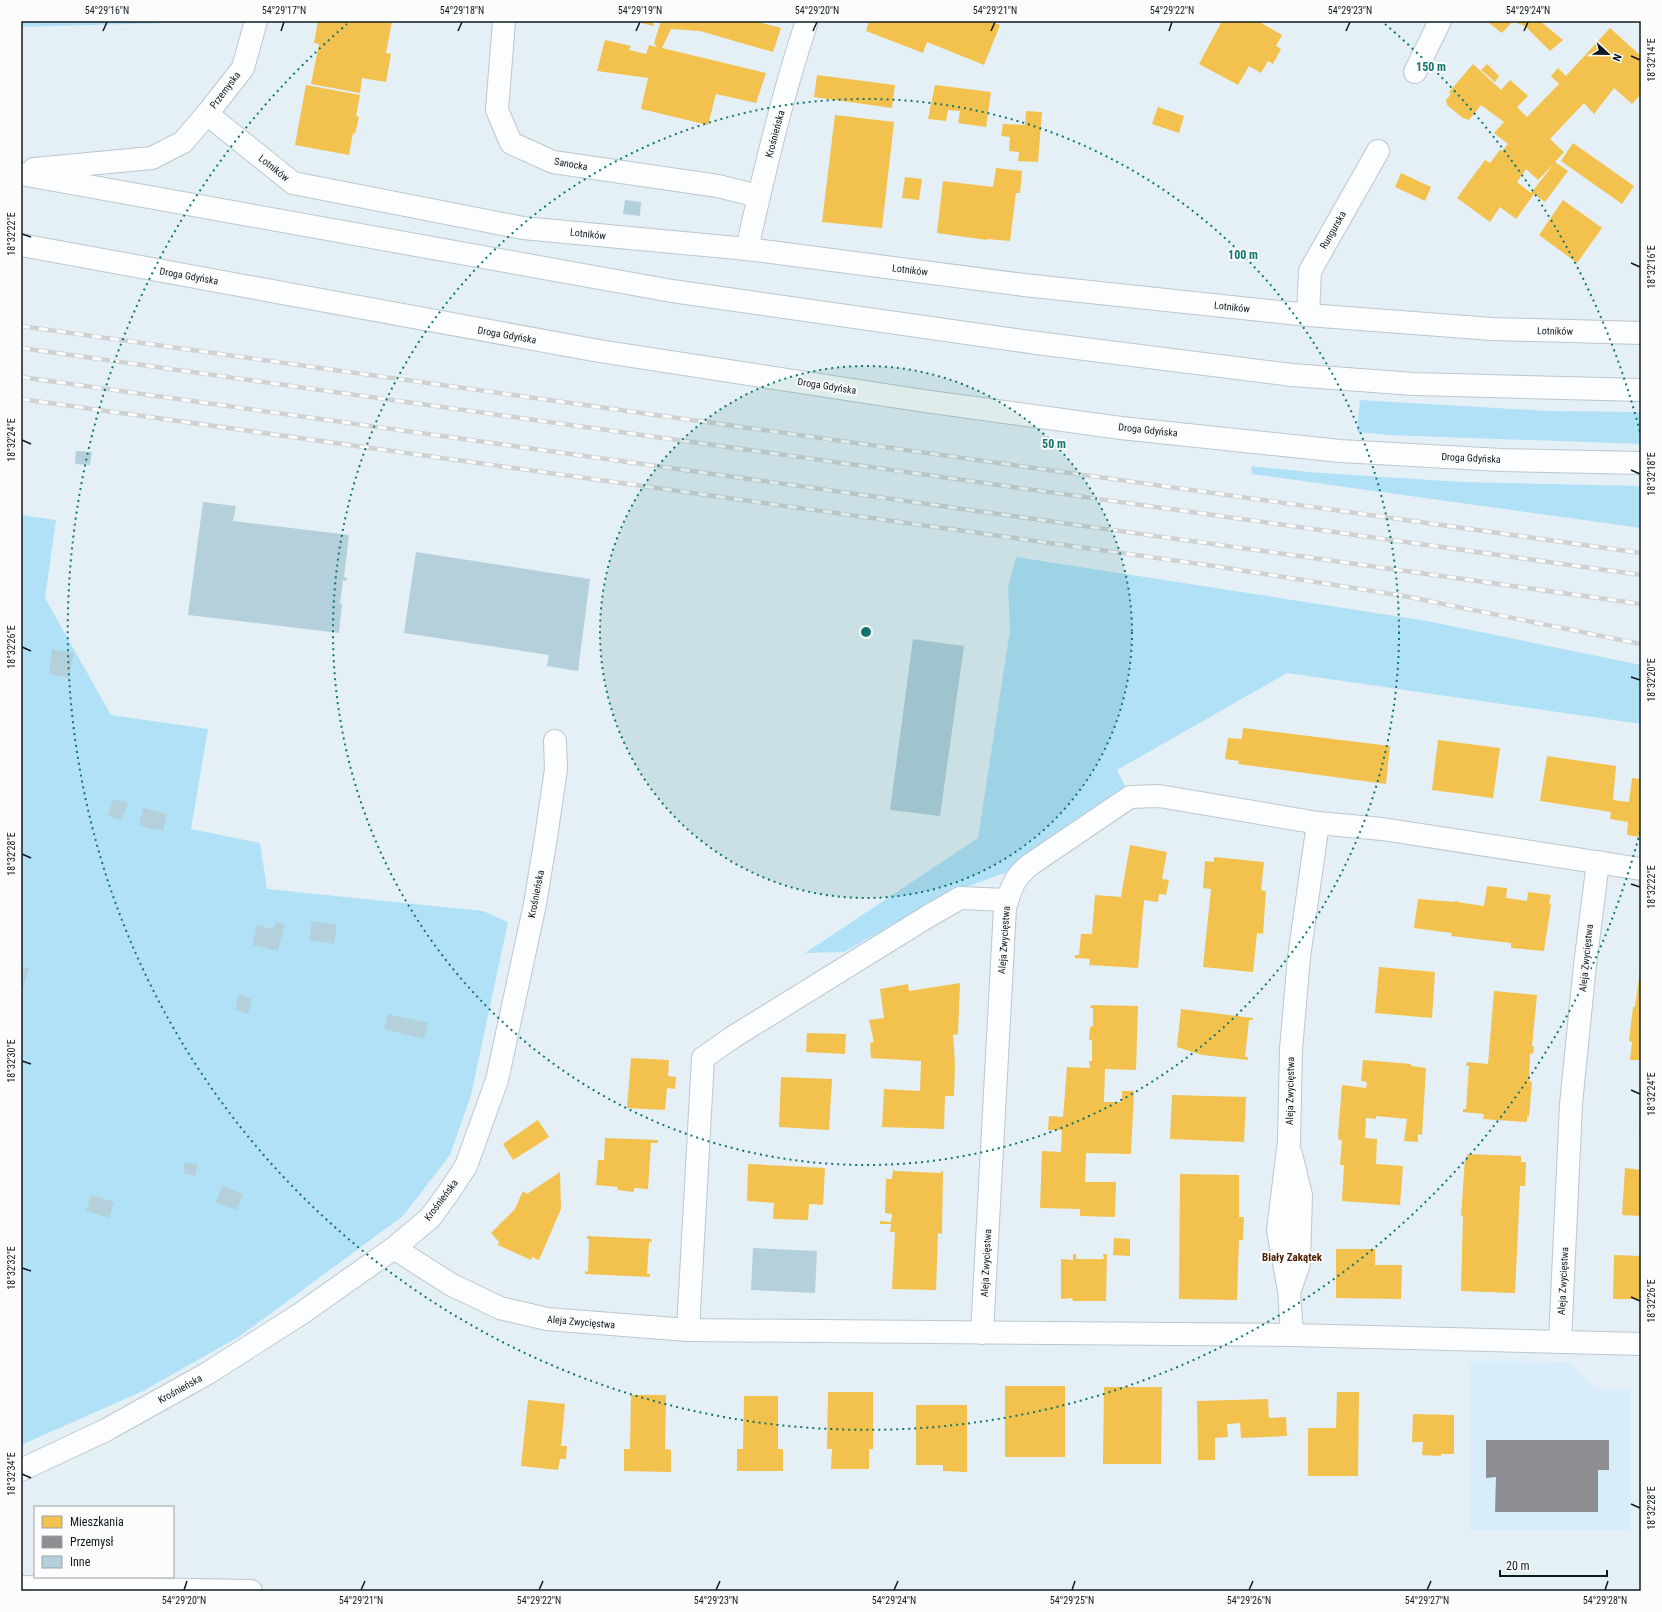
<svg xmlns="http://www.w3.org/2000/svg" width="1662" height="1612" font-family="'Roboto Condensed',sans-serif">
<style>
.built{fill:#d7eefa}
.green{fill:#b1e1f6}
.homes{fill:#f2c14e;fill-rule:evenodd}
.industry{fill:#8d8d92}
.building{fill:#b4d0db}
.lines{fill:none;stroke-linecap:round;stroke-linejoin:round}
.minor-casing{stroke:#bcc7cd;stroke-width:24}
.major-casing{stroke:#bcc7cd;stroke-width:24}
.minor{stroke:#fbfdfe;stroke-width:22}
.major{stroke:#fbfdfe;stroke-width:22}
.rail-casing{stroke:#cfd2d4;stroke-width:4.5}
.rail{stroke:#fcfcfc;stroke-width:3;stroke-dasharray:9;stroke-linecap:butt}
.ticks{fill:none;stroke:#0e1a20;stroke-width:1.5}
.ring{fill:none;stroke:#0f766e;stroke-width:2;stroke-dasharray:2 4}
.labels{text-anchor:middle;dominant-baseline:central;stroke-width:4;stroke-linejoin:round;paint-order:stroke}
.street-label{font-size:10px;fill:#0e1a20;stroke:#fcfcfc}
.neighbourhood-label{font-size:11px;font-weight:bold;fill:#4b1d01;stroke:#fcfcfc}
.centre{fill:#0f766e;stroke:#fcfcfc;stroke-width:2}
.ring-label{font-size:12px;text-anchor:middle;font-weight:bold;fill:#0f766e;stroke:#fcfcfc;stroke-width:4;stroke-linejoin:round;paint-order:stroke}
.neatline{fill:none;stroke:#0e1a20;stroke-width:1.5}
.ticks-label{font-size:10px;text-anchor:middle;fill:#0e1a20}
</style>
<rect width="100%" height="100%" fill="#e5f0f6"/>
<polygon class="built" points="1469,1361 1569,1362 1596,1389 1631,1389 1631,1530 1470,1530"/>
<g class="green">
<polygon points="21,21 168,21 167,23 21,27"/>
<polygon points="1360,400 1549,411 1641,412 1641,444 1388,435 1357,432"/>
<polygon points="1251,466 1308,472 1461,482 1641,486 1641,528 1252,474"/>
<polygon points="21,515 56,520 45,598 111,715 208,729 191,829 260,843 267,889 483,911 508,922 471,1095 450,1155 403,1216 240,1336 143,1391 21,1445"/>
<polygon points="1016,557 1427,621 1641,665 1641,724 1287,673 1117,770 1127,790 1044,849 1005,873 946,894 844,952 805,953 978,838 1010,630 1008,587"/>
</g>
<g class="homes">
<polygon points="318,21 392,21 386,53 391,54 386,82 362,78 360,93 311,84 319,44 314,43"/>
<polygon points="634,21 654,21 653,26"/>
<polygon points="661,21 754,21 781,28 773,52 700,31 671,29 662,48 766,73 756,103 716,94 708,125 641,109 648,78 597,71 605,40 631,46 629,50 646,54 649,45 657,47 654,43"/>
<polygon points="869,21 989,21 1000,25 984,65 927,42 923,53 866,31"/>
<polygon points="1222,21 1258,21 1282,35 1276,46 1281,49 1273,64 1268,61 1261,73 1249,66 1238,85 1199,64"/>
<polygon points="1486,21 1513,21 1502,33"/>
<polygon points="1515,21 1540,21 1563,40 1550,51 1527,28 1521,24 1520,25"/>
<path d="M 1610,28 L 1641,56 L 1641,94 L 1632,104 L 1614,88 L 1594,114 L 1584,103 L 1550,139 L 1564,152 L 1555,162 L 1568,171 L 1545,202 L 1534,194 L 1516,219 L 1500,207 L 1490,222 L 1457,198 L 1485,160 L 1490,163 L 1500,150 L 1502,151 L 1508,144 L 1494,133 L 1504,122 L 1481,105 L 1469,120 L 1463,118 L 1447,105 L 1446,100 L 1451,94 L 1449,92 L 1473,64 L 1501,90 L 1510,80 L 1528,96 L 1517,107 L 1527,117 L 1559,84 L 1551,76 L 1558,68 L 1566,76 ZM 1554,164 L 1531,193 L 1517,182 L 1526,169 L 1538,180 Z"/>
<polygon points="1487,64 1499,76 1495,82 1481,70"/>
<polygon points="817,75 895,85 892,108 814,97"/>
<polygon points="306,85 360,95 356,116 359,117 355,134 353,133 349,155 295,145"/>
<polygon points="935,85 991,92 986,127 958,123 960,111 948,110 946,121 928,119"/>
<polygon points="1158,107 1184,116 1179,133 1152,124"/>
<polygon points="1026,111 1042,112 1038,162 1018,161 1019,152 1009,151 1010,137 1001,136 1003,124 1025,125"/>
<polygon points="835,115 894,122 882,228 822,222"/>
<polygon points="1573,143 1634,186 1622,204 1561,161"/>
<polygon points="996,168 1022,171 1020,193 1016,193 1010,241 987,239 987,240 937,233 943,181 993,187"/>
<polygon points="1401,173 1431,187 1425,201 1395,187"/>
<polygon points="905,177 922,179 919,200 902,198"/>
<polygon points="1563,200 1602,228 1577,263 1539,235"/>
<polygon points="1243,728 1390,746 1386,784 1238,764 1239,761 1225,759 1228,738 1242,739"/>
<polygon points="1438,740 1500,748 1493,798 1432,790"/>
<polygon points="1547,756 1616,766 1613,800 1629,802 1632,778 1641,779 1641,837 1627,835 1628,822 1610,819 1611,812 1540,801"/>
<polygon points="1130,845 1167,852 1162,879 1169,880 1166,895 1159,894 1158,902 1144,900 1138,968 1089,965 1090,959 1075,958 1075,955 1079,955 1081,934 1092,934 1095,895 1121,897"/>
<polygon points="1214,857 1264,862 1261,890 1266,891 1263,934 1257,933 1253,972 1203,967 1211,889 1203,888 1205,861 1214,862"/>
<polygon points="1487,886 1507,888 1506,898 1527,901 1528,892 1551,895 1549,903 1551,904 1544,951 1511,948 1511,943 1451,936 1452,933 1414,928 1418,899 1455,902 1455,901 1458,901 1457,902 1484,906"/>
<polygon points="1379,967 1435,972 1432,1018 1375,1013"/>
<polygon points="1640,971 1641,971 1641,1060 1630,1060 1632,1042 1629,1041 1633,1007 1635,1007"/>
<polygon points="960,983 958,1034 953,1035 955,1063 954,1096 945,1096 944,1129 882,1127 884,1089 920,1091 921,1061 871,1058 870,1043 874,1042 869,1020 884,1018 880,989 908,984 909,991"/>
<polygon points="1494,991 1537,995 1532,1046 1534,1047 1533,1054 1530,1053 1529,1081 1532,1082 1529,1117 1527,1116 1527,1122 1483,1119 1484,1114 1463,1112 1463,1109 1466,1109 1469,1066 1466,1066 1467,1062 1488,1064"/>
<polygon points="1091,1005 1138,1006 1136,1070 1105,1069 1104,1102 1122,1102 1122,1091 1134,1091 1131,1154 1086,1153 1085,1182 1116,1182 1115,1217 1080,1216 1080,1209 1040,1208 1042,1151 1061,1152 1062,1130 1048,1130 1049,1116 1063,1117 1067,1067 1090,1068 1089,1061 1092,1061 1092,1040 1089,1040 1090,1027 1093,1026 1093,1008 1090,1008"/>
<polygon points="1181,1009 1253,1018 1252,1020 1249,1020 1245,1057 1248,1057 1248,1060 1202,1055 1177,1047"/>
<polygon points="807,1033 846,1034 845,1054 806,1052"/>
<polygon points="631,1058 669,1060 668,1076 676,1077 675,1089 667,1088 665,1110 627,1108"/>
<polygon points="1363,1060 1411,1064 1411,1066 1426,1068 1422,1135 1418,1134 1418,1142 1404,1141 1407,1119 1376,1116 1376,1119 1366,1118 1365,1138 1377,1139 1376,1164 1403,1166 1400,1205 1342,1201 1344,1165 1340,1165 1342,1140 1339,1140 1338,1136 1342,1085 1366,1088 1367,1082 1361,1081"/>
<polygon points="781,1077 832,1079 829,1130 779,1127"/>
<polygon points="1172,1095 1246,1097 1244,1142 1170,1139"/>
<polygon points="1640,1116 1641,1116 1641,1132 1639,1132"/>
<polygon points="538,1120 549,1137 513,1160 503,1144"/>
<polygon points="605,1138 658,1140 658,1143 651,1143 648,1189 634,1188 634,1192 617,1190 618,1187 596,1185 598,1160 604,1160"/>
<polygon points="1467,1154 1521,1156 1521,1162 1526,1162 1525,1186 1520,1186 1515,1293 1461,1291 1463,1216 1461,1216 1465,1159 1467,1159"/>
<polygon points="748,1164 825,1168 823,1205 809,1204 808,1220 773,1219 774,1203 747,1201"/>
<polygon points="1625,1168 1641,1170 1641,1216 1622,1215"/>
<polygon points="893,1170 895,1170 895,1171 941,1173 941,1171 943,1171 942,1234 938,1233 936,1290 892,1289 895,1232 890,1232 891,1224 880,1224 880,1221 891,1222 892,1214 885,1213 886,1179 892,1179"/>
<polygon points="560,1172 561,1209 539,1260 532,1257 531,1260 498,1245 499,1242 491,1233 515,1209 523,1191 527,1194"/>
<polygon points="1180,1174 1239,1175 1239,1217 1244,1217 1243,1240 1239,1240 1237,1300 1179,1299"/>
<polygon points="587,1236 651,1239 652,1242 649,1242 647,1274 650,1274 650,1277 585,1274 585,1271 588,1272 589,1239 587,1239"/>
<polygon points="1114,1238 1130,1239 1130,1256 1113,1255"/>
<polygon points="1336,1249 1375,1249 1375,1265 1402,1265 1401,1299 1336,1298"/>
<polygon points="1073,1254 1076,1254 1076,1259 1104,1259 1103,1254 1107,1254 1106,1301 1073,1301 1072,1298 1061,1299 1061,1259 1073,1260"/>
<polygon points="1614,1255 1641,1256 1641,1299 1613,1299"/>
<rect x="1005" y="1386" width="60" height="71"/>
<polygon points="1104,1387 1162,1387 1161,1464 1103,1464"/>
<polygon points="828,1392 873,1392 873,1449 869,1449 869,1469 831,1469 832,1449 827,1449"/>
<polygon points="1337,1392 1359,1392 1358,1476 1308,1476 1308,1428 1336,1428"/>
<polygon points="631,1395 666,1395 665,1449 671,1450 671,1472 624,1471 624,1449 630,1449"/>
<polygon points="744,1396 778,1396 778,1449 783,1449 783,1471 737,1471 737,1449 743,1449"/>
<polygon points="1268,1399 1269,1418 1286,1417 1287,1436 1241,1438 1240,1423 1227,1424 1228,1437 1215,1438 1215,1460 1198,1460 1197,1401"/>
<polygon points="528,1400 565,1404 561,1446 567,1446 566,1459 560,1459 558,1470 521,1466"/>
<polygon points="916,1405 967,1405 967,1472 943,1471 943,1465 916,1465"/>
<polygon points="1413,1414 1454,1415 1454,1454 1441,1454 1441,1456 1422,1455 1423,1442 1412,1442"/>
</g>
<polygon class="industry" points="1486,1440 1609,1440 1609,1470 1598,1470 1598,1512 1495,1512 1496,1477 1486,1478"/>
<g class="building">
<polygon points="625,200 641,202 640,216 623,214"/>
<polygon points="76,451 92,452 90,465 75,464"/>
<polygon points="203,502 236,506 233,521 349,535 344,577 347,578 346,581 343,580 340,604 342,604 339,633 188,615"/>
<polygon points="416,552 590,579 578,671 547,666 549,655 404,633"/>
<polygon points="913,639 964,646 940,816 890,810"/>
<polygon points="52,649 74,653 69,678 49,674"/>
<polygon points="113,799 128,803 122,820 108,816"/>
<polygon points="143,808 167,814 163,831 139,826"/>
<polygon points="312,921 337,925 334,944 309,940"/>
<polygon points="276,922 285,924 278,951 253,945 257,925 273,929"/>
<polygon points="21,966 29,968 23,989 21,988"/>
<polygon points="239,994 252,998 248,1014 235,1010"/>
<polygon points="388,1014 428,1023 424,1039 384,1029"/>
<polygon points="185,1162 198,1164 195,1176 183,1173"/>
<polygon points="222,1186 243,1194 237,1210 216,1202"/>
<polygon points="91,1195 114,1202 109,1218 86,1211"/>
<polygon points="753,1248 817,1251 815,1293 751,1290"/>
</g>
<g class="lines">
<defs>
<g id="minor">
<polyline points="256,21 243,68 207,114 293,183 523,228 747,249 1024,285 1308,315 1492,329 1641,333"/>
<polyline points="504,21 497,110 511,143 553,162 718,186 758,196"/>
<polyline points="1415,72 1440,21"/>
<path d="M 747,249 C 764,173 782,96 807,21"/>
<polyline points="1308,315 1310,271 1378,151"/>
<polyline points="394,1248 450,1284 500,1308 547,1319 688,1330 1292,1335 1641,1344"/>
<polyline points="1291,1287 1299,1264 1301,1195 1291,1154"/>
<polyline points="688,1330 703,1058 733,1037 927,917 960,898 1007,900"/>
<path d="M 982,1333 L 1005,908 C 1011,888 1014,877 1031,864 L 1130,797 L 1159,796 L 1318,823 L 1382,829 L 1641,869"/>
<polyline points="1292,1335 1289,1290 1278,1230 1289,1141 1291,1049 1299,957 1318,823"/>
<polyline points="1560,1342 1571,1104 1585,965 1598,862"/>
<polyline points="21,1470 106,1430 208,1373 302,1313 394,1248 430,1218 449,1192 466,1166 497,1080 535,904 546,837 556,769 555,741"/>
</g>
<g id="major">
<polyline points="34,169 152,158 183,142 207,114"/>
<polyline points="21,174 672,291 1037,343 1292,375 1414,384 1641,390"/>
<polyline points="21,245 599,351 924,401 1121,428 1340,451 1501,460 1641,463"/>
<polyline points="21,1587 251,1591"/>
</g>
</defs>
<use href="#minor" class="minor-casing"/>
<use href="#major" class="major-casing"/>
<use href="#minor" class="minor"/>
<use href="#major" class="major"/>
<defs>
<g id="rail">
<polyline points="21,326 1641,553"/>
<polyline points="21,348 1641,575"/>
<polyline points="21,377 1641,604"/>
<polyline points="21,399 1214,566 1404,596 1641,644"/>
</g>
</defs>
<use href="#rail" class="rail-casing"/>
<use href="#rail" class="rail"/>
</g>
<path class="ticks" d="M 103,31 L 107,22M 281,31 L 284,22M 458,31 L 462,22M 636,31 L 640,22M 813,31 L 817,22M 991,31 L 995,22M 1169,31 L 1172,22M 1346,31 L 1350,22M 1524,31 L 1528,22M 1631,56 L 1640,60M 22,234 L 31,237M 1631,263 L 1640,267M 22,440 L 31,444M 1631,470 L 1640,474M 22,647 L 31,651M 1631,677 L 1640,680M 22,854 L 31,858M 1631,884 L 1640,887M 22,1061 L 31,1064M 1631,1090 L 1640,1094M 22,1268 L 31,1271M 1631,1297 L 1640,1301M 22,1474 L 31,1478M 1631,1504 L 1640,1508M 184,1590 L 187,1581M 361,1590 L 365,1581M 539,1590 L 543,1581M 716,1590 L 720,1581M 894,1590 L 898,1581M 1072,1590 L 1075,1581M 1249,1590 L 1253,1581M 1427,1590 L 1431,1581M 1605,1590 L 1608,1581"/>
<circle cx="866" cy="632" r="266" fill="#0f766e" fill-opacity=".12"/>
<g class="ring">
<circle cx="866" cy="632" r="266"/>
<circle cx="866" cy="632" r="533"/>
<path d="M1640 832A799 799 0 1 1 347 24M1385 24A799 799 0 0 1 1640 432"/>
</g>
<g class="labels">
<g class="street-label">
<text transform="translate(225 90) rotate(-53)">Przemyska</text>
<text transform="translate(775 134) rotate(-75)">Krośnieńska</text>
<text transform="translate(571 164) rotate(10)">Sanocka</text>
<text transform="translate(274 168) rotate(39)">Lotników</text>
<text transform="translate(1333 230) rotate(-60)">Rungurska</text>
<text transform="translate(588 234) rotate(6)">Lotników</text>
<text transform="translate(910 270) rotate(7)">Lotników</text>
<text transform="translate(189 276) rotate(10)">Droga Gdyńska</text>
<text transform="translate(1232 307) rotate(6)">Lotników</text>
<text transform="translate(1555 331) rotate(1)">Lotników</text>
<text transform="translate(507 335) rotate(10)">Droga Gdyńska</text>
<text transform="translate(827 386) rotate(9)">Droga Gdyńska</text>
<text transform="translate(1148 430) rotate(6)">Droga Gdyńska</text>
<text transform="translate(1471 458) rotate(3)">Droga Gdyńska</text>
<text transform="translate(536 894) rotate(-79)">Krośnieńska</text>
<text transform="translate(1004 940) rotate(-86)">Aleja Zwycięstwa</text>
<text transform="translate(1586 958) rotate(-84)">Aleja Zwycięstwa</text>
<text transform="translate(1290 1091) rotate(-89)">Aleja Zwycięstwa</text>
<text transform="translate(441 1200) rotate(-53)">Krośnieńska</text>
<text transform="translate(986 1263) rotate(-87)">Aleja Zwycięstwa</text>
<text transform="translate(1563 1281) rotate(-87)">Aleja Zwycięstwa</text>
<text transform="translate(581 1322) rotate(5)">Aleja Zwycięstwa</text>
<text transform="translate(180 1389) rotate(-29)">Krośnieńska</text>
</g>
<g class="neighbourhood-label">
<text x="1292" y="1257">Biały Zakątek</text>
</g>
</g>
<circle cx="866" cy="632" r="6" class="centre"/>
<g class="ring-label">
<text x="1431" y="71">150 m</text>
<text x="1243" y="259">100 m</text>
<text x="1054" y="448">50 m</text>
</g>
<rect width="1662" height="1612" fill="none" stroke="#fcfcfc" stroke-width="44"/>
<rect x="34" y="1506" width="140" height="72" fill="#fcfcfc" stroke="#9da2a4"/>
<rect x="42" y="1516" width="20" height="12" fill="#f2c14e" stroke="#9da2a4"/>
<text x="70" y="1526" font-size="12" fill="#0e1a20">Mieszkania</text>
<rect x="42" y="1536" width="20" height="12" fill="#8d8d92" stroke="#9da2a4"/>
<text x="70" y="1546" font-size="12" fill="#0e1a20">Przemysł</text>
<rect x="42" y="1556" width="20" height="12" fill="#b4d0db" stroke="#9da2a4"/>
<text x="70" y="1566" font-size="12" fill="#0e1a20">Inne</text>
<g transform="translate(1608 54) rotate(112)" stroke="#fcfcfc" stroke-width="3" paint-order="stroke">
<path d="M0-3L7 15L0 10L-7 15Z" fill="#0e1a20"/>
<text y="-6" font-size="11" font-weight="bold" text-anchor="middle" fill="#0e1a20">N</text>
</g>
<path d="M1500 1570v6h107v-6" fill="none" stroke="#0e1a20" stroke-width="2"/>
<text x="1506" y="1570" font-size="12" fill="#0e1a20" stroke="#fcfcfc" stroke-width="3" paint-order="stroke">20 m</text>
<rect x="22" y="22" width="1618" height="1568" class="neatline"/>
<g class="ticks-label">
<text x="107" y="14">54°29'16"N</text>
<text x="284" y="14">54°29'17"N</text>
<text x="462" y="14">54°29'18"N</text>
<text x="640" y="14">54°29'19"N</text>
<text x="817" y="14">54°29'20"N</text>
<text x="995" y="14">54°29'21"N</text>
<text x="1172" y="14">54°29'22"N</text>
<text x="1350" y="14">54°29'23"N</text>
<text x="1528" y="14">54°29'24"N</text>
<text transform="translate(1651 60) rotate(-90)" y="4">18°32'14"E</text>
<text transform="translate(11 234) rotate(-90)" y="4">18°32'22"E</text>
<text transform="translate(1651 267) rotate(-90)" y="4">18°32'16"E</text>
<text transform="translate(11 440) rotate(-90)" y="4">18°32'24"E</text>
<text transform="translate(1651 474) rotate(-90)" y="4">18°32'18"E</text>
<text transform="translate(11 647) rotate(-90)" y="4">18°32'26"E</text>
<text transform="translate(1651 680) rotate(-90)" y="4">18°32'20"E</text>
<text transform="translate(11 854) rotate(-90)" y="4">18°32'28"E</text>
<text transform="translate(1651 887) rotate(-90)" y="4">18°32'22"E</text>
<text transform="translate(11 1061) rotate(-90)" y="4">18°32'30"E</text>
<text transform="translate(1651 1094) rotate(-90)" y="4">18°32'24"E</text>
<text transform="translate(11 1268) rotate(-90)" y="4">18°32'32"E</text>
<text transform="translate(1651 1301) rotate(-90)" y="4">18°32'26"E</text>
<text transform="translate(11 1474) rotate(-90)" y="4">18°32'34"E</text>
<text transform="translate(1651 1508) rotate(-90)" y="4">18°32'28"E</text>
<text x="184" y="1604">54°29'20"N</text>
<text x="361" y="1604">54°29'21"N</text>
<text x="539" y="1604">54°29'22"N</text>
<text x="716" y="1604">54°29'23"N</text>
<text x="894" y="1604">54°29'24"N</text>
<text x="1072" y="1604">54°29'25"N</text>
<text x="1249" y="1604">54°29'26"N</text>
<text x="1427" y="1604">54°29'27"N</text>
<text x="1605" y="1604">54°29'28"N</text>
</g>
</svg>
